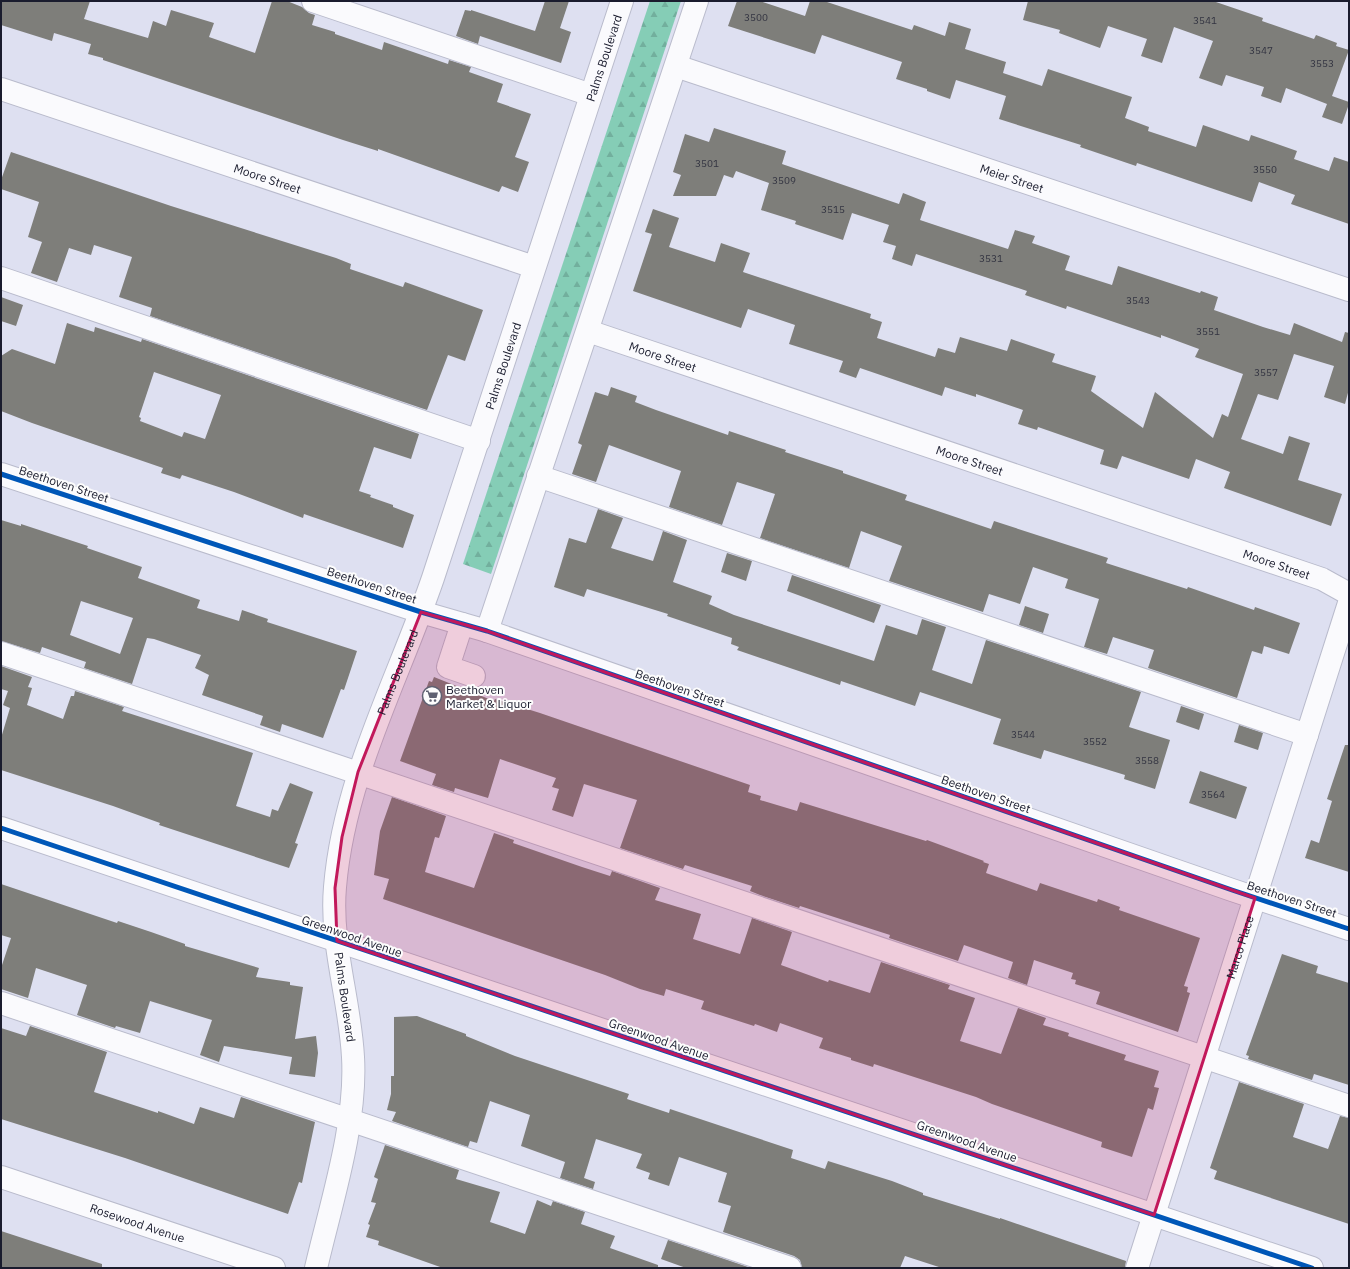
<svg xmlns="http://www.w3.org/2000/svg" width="1350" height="1269" font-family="'IBM Plex Sans',sans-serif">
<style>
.forest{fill:url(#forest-firs)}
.building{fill:#7e7e7a;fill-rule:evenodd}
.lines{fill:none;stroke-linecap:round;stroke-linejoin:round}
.minor-casing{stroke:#b9bbcc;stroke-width:24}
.minor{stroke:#fafafd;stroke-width:22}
.cycleway-casing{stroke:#fdfdfd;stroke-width:8}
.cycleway{stroke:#0057b8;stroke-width:5}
.marked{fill:#c2185b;fill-opacity:0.2;stroke:#c2185b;stroke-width:3;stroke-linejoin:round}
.labels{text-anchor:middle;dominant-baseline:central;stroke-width:4;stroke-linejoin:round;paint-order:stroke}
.number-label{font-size:10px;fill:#333441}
.street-label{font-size:12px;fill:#1a1c2e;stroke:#fdfdfd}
.poi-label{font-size:12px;fill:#1a1c2e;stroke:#fdfdfd;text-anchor:start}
</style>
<defs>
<pattern id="forest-firs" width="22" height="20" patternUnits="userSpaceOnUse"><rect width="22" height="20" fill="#85cdb6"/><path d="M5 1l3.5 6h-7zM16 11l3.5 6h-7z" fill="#72af9d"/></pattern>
</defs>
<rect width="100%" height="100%" fill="#dee0f1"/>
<polygon class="forest" points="650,1 681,1 491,574 463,564"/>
<g class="building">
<polygon points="1,1 90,1 84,19 148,38 153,21 166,26 171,10 214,23 209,37 255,53 272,1 287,1 302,7 309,13 315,15 312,25 335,32 335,34 382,50 384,42 448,64 449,60 471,67 469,72 503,84 497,102 531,114 515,157 529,162 518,192 502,186 499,192 378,149 378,151 343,140 103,60 103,58 88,54 91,44 54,33 52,41 1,25"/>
<polygon points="545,1 569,1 560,28 571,32 561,63 480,36 478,44 456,36 465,10 471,11 471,10 535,31"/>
<polygon points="737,1 760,1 805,16 810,1 824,1 912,30 914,25 945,36 949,22 971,29 965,49 1006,62 1003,73 1042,86 1048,69 1132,97 1125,118 1149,127 1148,131 1196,147 1203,125 1249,141 1251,135 1297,151 1294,159 1329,171 1334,157 1349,162 1349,224 1291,204 1295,195 1259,182 1252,202 1137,163 1136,166 1080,147 1081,145 999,119 1006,96 956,80 950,99 927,91 927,89 896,79 902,62 822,35 815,54 728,26"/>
<polygon points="1028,1 1213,1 1263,18 1262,21 1314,39 1316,35 1337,43 1336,46 1349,50 1332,96 1349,102 1349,104 1342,124 1322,117 1327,104 1286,88 1281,103 1261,96 1264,87 1226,75 1222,86 1199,78 1213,41 1174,27 1162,63 1141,56 1147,39 1108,26 1100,48 1059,33 1060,30 1023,20"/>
<polygon points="714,128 786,151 782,164 899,204 903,193 926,202 920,220 947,229 1008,249 1015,230 1035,236 1032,243 1070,256 1065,270 1112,285 1118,266 1200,293 1201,291 1218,297 1214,310 1263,327 1290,335 1294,323 1342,342 1345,332 1349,333 1349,389 1345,404 1324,397 1334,366 1294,354 1278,400 1258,394 1241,439 1283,454 1289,436 1310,443 1298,480 1342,494 1331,526 1224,488 1230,472 1196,459 1189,479 1122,456 1117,469 1100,464 1104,450 1038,427 1037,430 1018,424 1023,410 976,394 976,397 945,387 942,396 860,368 856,378 839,372 843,361 789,344 795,325 748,309 741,328 633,291 652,234 645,232 653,209 679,218 669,247 715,262 721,243 750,253 743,272 871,314 870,318 882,322 877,338 935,357 938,348 955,353 960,337 1007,351 1011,339 1055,354 1052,362 1096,376 1091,391 1143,428 1155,392 1213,438 1222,414 1228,417 1243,374 1195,357 1199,349 1161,335 1161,338 1067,306 1066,309 1025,295 1027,291 916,254 912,266 892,259 896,246 883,242 889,225 852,213 843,240 795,224 796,221 761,210 769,183 736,171 733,178 724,175 716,196 673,196 681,175 673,172 685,134 709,142"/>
<polygon points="11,152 171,206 336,258 351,264 350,269 403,287 405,282 483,310 465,361 448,355 427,410 150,316 152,308 119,297 132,257 94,245 91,255 69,248 57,282 31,273 42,242 28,237 39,202 1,189 1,180"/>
<polygon points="1,297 23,305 16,326 1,321"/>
<path d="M 67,323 L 94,332 L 95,327 L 141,342 L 142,339 L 419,434 L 411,459 L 374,447 L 359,491 L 371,495 L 370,497 L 393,505 L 393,507 L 414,515 L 403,548 L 304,514 L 303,518 L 234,492 L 182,475 L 180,479 L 161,473 L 163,468 L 32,423 L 1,411 L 1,356 L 12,349 L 55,364 ZM 154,372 L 221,395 L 205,439 L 184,432 L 182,437 L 140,421 L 141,418 L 139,417 Z"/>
<polygon points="611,387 637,396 635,402 656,410 728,435 729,431 786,450 785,452 843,471 843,473 907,495 905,500 991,529 994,521 1108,558 1106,563 1187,589 1188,587 1254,610 1255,607 1300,623 1289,654 1264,646 1262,654 1252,651 1237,698 1148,668 1154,650 1113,637 1107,654 1084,647 1099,599 1065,588 1068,579 1033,567 1020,604 989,594 983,612 889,581 902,546 861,531 849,568 760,538 775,494 737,482 722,525 669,507 681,471 609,445 596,482 572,474 582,445 578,443 595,392 608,396"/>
<polygon points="598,509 623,518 611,548 653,561 663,531 687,540 673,582 712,596 709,604 734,615 874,661 886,625 917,635 922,619 946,627 932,670 972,684 986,640 1141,692 1129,727 1170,740 1155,789 1124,779 1125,775 1044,750 1041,759 993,744 1001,719 920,692 915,706 841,681 840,685 737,650 739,647 731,644 732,638 667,616 668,614 587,589 584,597 554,587 569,538 586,543"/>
<path d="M 1,520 L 21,526 L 21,524 L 88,546 L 87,548 L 142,567 L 138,578 L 200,600 L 197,608 L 239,621 L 242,610 L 268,619 L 267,622 L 357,651 L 344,690 L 341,689 L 323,738 L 282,724 L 280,732 L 260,725 L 263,716 L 202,695 L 209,675 L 195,668 L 201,655 L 154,639 L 147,638 L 132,684 L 84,668 L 86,662 L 42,647 L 40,653 L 1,641 ZM 81,601 L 133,618 L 120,654 L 70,635 Z"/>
<polygon points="727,553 752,561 746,581 721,572"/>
<polygon points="792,575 881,605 874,623 787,591"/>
<polygon points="1025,606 1049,614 1043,633 1019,625"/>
<polygon points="1,666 32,677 28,687 32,688 27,705 63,719 71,696 74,696 75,691 124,707 122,711 253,753 236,806 270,817 272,809 278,811 290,783 313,792 295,843 298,844 289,868 159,825 160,823 113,806 1,770 1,738 10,708 3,705 8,691 1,689"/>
<polygon points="434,677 494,701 495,699 540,713 750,785 748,792 761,796 760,800 797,811 800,802 926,841 927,840 984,861 983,862 989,864 986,873 1037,891 1040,883 1097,902 1098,899 1120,907 1119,910 1200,938 1184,986 1188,987 1187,992 1190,993 1178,1032 1096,1004 1100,992 1075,984 1076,980 1071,979 1073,973 1034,960 1027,985 1008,978 1013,962 964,945 958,961 889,938 890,935 800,906 799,908 760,895 750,891 752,886 685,865 683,869 620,848 637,800 584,784 573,817 552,810 559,789 552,787 556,778 500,759 488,798 455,788 454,792 432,785 436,774 400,761 429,681 432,682"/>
<polygon points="1181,706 1204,714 1199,730 1176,722"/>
<polygon points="1239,725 1263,733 1258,750 1234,742"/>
<polygon points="1345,745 1349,745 1349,872 1305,858 1311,840 1319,843 1332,801 1327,799"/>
<polygon points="1200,771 1247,787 1236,819 1189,803"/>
<polygon points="392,797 446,816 439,838 435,837 425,872 474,888 494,833 514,840 513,843 582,867 610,876 612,871 660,888 655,900 701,914 693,939 740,954 752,918 792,932 781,965 828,982 829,980 870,993 881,962 950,985 948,989 975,998 960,1041 1001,1054 1018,1008 1046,1018 1043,1025 1069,1033 1068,1036 1126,1055 1124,1060 1159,1071 1154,1087 1159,1088 1153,1110 1148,1108 1132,1157 1101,1147 1102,1142 992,1104 976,1097 874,1064 873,1067 851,1060 851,1058 819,1048 823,1038 780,1023 777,1032 755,1024 754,1026 701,1009 704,1001 666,989 664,996 640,989 605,975 383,899 389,879 374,875 380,831"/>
<polygon points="1,884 117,923 118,921 151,932 185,944 185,946 259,968 256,977 290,982 290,985 303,987 295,1039 316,1036 318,1053 315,1077 289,1074 292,1057 224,1046 219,1062 200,1055 212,1020 150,1001 140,1033 116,1026 115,1028 77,1015 87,985 36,968 28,998 1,989 1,968 11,938 1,935"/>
<polygon points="1282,954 1318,966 1316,973 1349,983 1349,1085 1314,1074 1312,1080 1248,1059 1249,1056 1246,1055"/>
<polygon points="417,1016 466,1034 466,1036 515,1056 629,1094 627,1099 669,1113 670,1109 793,1150 791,1158 825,1169 828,1161 892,1181 923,1193 923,1195 1000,1219 1000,1218 1126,1261 1125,1268 942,1268 905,1256 900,1268 802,1268 800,1260 794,1256 723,1232 731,1206 718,1202 727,1173 679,1157 669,1186 648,1179 650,1173 636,1168 642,1154 596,1139 584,1178 595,1182 593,1189 560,1178 565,1162 521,1146 530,1115 490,1101 477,1143 470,1141 468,1147 392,1121 396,1112 387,1110 391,1094 391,1076 394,1076 394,1017"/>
<polygon points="30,1026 107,1052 94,1092 158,1113 158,1111 194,1124 200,1107 234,1118 241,1097 315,1122 302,1183 299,1182 288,1214 125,1158 1,1119 1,1028 26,1036"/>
<polygon points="1239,1082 1304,1104 1293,1137 1328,1149 1340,1116 1349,1118 1349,1224 1214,1179 1217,1171 1210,1168"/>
<polygon points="385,1145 459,1170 456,1179 500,1192 490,1222 525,1234 537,1200 551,1206 553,1201 585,1212 581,1224 615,1236 610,1248 658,1265 658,1268 443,1268 378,1245 379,1241 366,1237 370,1225 368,1224 376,1203 371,1202 378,1179 374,1177"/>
<polygon points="1,1231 102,1264 102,1268 1,1268"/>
<polygon points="668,1240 751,1268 686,1268 661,1259"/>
</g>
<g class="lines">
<defs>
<g id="minor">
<polyline points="313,1 591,95"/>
<path id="s1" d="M 676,66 L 1349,290"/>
<path id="s2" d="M 1,89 L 534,267"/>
<polyline points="1,278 479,441"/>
<path id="s3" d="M 588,331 L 1322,579 L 1349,594"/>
<polyline points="1,474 421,612 487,631 1232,890 1349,929"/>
<polyline points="538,476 1307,735"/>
<polyline points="462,624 448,667 474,676"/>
<polyline points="487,631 697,1"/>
<polyline points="1,653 1349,1106"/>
<polyline points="1,828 1312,1268"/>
<polyline points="1,1003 790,1268"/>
<path id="s4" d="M 1,1177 L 274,1268"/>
<path id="s5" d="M 316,1268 C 331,1203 357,1124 353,1057 C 350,1000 330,944 335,887 C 344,778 398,680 433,578 L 622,1"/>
<path id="s6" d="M 1137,1268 L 1349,603"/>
</g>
</defs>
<use href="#minor" class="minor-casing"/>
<use href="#minor" class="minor"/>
<defs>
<g id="cycleway">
<polyline points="1,474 421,612 487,631 1232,890 1349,929"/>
<polyline points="1,828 1312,1268"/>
</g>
</defs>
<use href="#cycleway" class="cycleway-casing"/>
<use href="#cycleway" class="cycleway"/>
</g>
<path class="marked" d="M 421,612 L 487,631 L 1255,898 L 1154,1215 L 337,941 L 335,888 L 342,837 L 358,772 Z"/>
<defs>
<symbol id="supermarket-ring" viewBox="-11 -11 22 22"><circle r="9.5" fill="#fdfdfd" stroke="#5f6172" stroke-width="1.5"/><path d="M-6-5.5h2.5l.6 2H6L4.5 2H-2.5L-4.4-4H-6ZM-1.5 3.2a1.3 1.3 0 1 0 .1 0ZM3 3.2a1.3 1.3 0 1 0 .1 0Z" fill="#5f6172"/></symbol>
</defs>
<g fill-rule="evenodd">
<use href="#supermarket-ring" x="421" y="685" width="22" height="22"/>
</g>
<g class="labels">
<g class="number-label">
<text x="756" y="17">3500</text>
<text x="1205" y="20">3541</text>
<text x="1261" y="50">3547</text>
<text x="1322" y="63">3553</text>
<text x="707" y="163">3501</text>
<text x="1265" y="169">3550</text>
<text x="784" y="180">3509</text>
<text x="833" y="209">3515</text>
<text x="991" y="258">3531</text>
<text x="1138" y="300">3543</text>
<text x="1208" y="331">3551</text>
<text x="1266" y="372">3557</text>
<text x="1023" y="734">3544</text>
<text x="1095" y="741">3552</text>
<text x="1147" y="760">3558</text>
<text x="1213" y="794">3564</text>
</g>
<g class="street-label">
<text stroke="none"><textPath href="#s5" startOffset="1259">Palms Boulevard</textPath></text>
<text stroke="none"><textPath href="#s2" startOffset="281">Moore Street</textPath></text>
<text stroke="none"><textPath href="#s1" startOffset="354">Meier Street</textPath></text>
<text stroke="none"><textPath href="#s3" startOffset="79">Moore Street</textPath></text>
<text stroke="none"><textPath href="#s5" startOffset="935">Palms Boulevard</textPath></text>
<text stroke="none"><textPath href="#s3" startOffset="403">Moore Street</textPath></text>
<text transform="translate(64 484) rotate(18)">Beethoven Street</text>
<text stroke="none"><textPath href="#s3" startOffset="727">Moore Street</textPath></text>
<text transform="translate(372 585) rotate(18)">Beethoven Street</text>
<text stroke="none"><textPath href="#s5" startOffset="611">Palms Boulevard</textPath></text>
<text transform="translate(680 688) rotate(19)">Beethoven Street</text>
<text transform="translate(986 794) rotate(19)">Beethoven Street</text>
<text transform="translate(1292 899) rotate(18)">Beethoven Street</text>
<text transform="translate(352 936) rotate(19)">Greenwood Avenue</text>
<text stroke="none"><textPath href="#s6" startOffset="337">Marco Place</textPath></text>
<text transform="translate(345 997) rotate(82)">Palms Boulevard</text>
<text transform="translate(659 1039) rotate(19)">Greenwood Avenue</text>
<text transform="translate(967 1141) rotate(19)">Greenwood Avenue</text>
<text stroke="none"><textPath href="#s4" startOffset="144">Rosewood Avenue</textPath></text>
</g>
<g class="poi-label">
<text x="446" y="689">Beethoven<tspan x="446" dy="14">Market &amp; Liquor</tspan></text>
</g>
</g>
<rect width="1350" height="1269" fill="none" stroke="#1a1c2e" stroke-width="4"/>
</svg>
